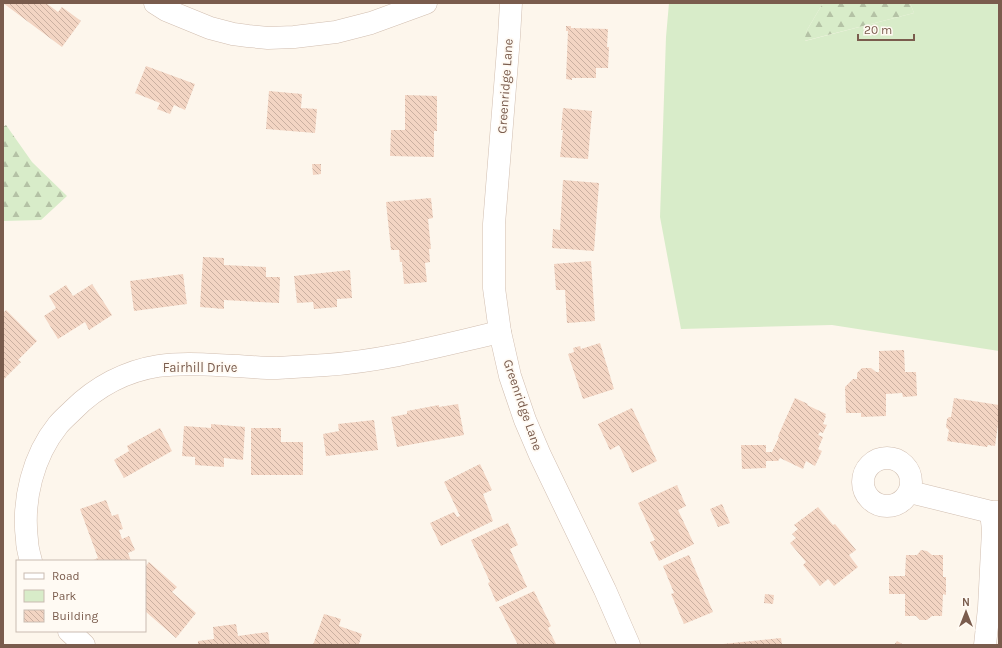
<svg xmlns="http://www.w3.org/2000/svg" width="1002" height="648" font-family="Karla,sans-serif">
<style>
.green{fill:#d8ecc9}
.forest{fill:url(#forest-firs)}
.building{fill:url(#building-back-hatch)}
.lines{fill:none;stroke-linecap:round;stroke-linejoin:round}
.street-casing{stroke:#d1beb0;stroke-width:23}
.street{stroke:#fff;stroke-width:22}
.labels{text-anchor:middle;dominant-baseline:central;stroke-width:3.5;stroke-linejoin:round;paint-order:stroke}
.street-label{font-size:13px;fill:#7a5c4d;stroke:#fffaf3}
</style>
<defs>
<pattern id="forest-firs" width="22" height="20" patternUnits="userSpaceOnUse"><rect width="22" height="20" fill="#d8ecc9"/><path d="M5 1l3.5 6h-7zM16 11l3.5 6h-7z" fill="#b4c2a5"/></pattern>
<pattern id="building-back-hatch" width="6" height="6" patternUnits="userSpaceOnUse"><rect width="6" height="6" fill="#f3d5c3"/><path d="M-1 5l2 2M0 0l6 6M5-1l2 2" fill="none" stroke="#cab0a1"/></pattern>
</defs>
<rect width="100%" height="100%" fill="#fdf6ec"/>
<polygon class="green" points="669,3 823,3 807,30 805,41 914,13 910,3 999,3 999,351 832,325 681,329 660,217 666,37"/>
<g class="forest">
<polygon points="823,3 910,3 914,13 804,41 807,30"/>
<polygon points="6,125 32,162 67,196 41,220 3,221 3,127"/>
</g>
<g class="building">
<polygon points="3,3 46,3 58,12 62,7 81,21 62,47"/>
<polygon points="566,26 571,26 571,28 608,29 607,47 609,47 608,68 596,68 596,78 572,78 572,80 566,79 568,31 566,31"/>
<polygon points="146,66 195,84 185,110 174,105 170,114 157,109 160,103 135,93"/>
<polygon points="269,91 302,94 301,108 317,109 315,133 266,129"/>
<polygon points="405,95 437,96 437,131 434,131 434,157 390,156 391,130 405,130"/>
<polygon points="563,108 592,111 588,159 560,157 563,130 561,130"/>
<polygon points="312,164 321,164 321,174 313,175"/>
<polygon points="563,180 599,183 594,251 552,248 553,229 560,230"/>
<polygon points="431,198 433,218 428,219 431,249 429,249 430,262 425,263 427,282 404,284 402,262 400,262 399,250 391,250 386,202"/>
<polygon points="203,257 224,258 224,265 266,267 266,277 280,277 279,303 224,300 224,309 200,307"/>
<polygon points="591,261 595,321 567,323 565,290 556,290 554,264"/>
<polygon points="350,270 352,298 337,299 337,307 314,309 313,302 297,303 294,276"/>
<polygon points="183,274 187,304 134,311 130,281"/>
<polygon points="92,284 112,315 89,330 85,322 58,339 44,316 56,308 49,296 66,285 73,296"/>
<polygon points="6,310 37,341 18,360 21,362 3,380 3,313"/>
<polygon points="600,343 614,389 583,399 568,354 574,352 573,348 580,346 581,349"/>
<polygon points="904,350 905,372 916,372 917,396 903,397 902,393 886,394 886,416 861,417 861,413 846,413 845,387 853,379 857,379 857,373 862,368 871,368 876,372 879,372 879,351"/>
<polygon points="795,398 808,404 807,405 826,414 825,416 826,416 823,424 827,425 823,433 820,432 818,435 823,437 818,449 822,451 815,466 806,461 803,469 780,458 778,461 766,461 766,468 742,469 741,445 766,445 766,452 772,452 779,437 778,436"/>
<polygon points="954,398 999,405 999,417 995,446 988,445 987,447 947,441 949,430 946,427 947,419 949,417 951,417"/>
<polygon points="458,404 464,435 397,447 391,417 407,414 407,411 439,405 439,407"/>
<polygon points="632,408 657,461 632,473 619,445 610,450 598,424"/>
<polygon points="374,420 378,450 326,456 323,434 339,431 338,424"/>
<polygon points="211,424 245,427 243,460 224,458 224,467 195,465 195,457 182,456 184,426 211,428"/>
<polygon points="160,428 172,451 124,478 114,460 129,451 127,446"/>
<polygon points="251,428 281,428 281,442 303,442 303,475 251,475"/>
<polygon points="480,464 492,490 483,494 493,521 441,546 430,523 454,512 457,517 460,516 444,482"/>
<polygon points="677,485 686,506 678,510 694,544 659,561 650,542 655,540 638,503"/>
<polygon points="106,500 112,516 118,514 123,529 119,530 122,539 129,536 135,550 128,553 131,561 91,561 98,558 80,509"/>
<polygon points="722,504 730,523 718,527 710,509"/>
<polygon points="818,507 833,525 835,524 856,550 849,555 858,567 834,586 828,579 820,586 803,565 806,562 790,543 796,538 792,534 798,529 794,525"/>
<polygon points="508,523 518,545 510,549 527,587 496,602 488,583 490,582 471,540"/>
<polygon points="921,550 927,551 932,555 943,555 943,577 946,577 946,595 943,594 942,616 932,616 927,620 920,620 916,616 905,616 905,594 889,594 889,576 905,576 906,555 917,555"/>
<polygon points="689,555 713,612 684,624 671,594 674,593 663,566"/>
<polygon points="149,562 177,587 172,592 196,613 176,638 145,611 145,595 146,593 145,592 145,567"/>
<polygon points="534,591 551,626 548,628 556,644 554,645 518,645 499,607"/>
<polygon points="765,594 774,595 773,604 764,603"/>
<polygon points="324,614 341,619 339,626 362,634 359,644 362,645 313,645"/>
<polygon points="236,624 238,636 268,632 270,645 198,645 198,641 214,639 213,627"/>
<polygon points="781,638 782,645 723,645 723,644"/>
<polygon points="897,641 904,645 894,645"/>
</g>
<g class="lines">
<defs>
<g id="street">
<polyline points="155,3 166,10 210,28 233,34 248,36 268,38 294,37 336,32 371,23 426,3"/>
<polyline points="511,3 509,37 494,224 494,288 500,332 510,376 525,420 540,455 605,590 629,645"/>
<circle cx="887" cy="482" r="24"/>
<polyline points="910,492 991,512 999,512"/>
<path d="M 31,561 C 29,554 27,547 27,540 C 22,500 33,456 58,425 C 62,420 68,415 73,410 C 96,387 126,371 158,366 C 185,362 212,365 238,366 C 251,367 264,368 277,368 C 294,367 310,366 326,365 C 385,361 443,345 500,332"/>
<polyline points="69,631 84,645"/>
<polyline points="985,645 989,608 993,530 991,512"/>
</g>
</defs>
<use href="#street" class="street-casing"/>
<use href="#street" class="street"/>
</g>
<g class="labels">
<g class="street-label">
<text transform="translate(505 86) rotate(-86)">Greenridge Lane</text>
<text x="200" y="367">Fairhill Drive</text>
<text transform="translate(523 405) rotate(71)">Greenridge Lane</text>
</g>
</g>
<rect width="1002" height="648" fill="none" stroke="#7a5c4d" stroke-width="8"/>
<rect x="16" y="560" width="130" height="72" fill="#fffaf3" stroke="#cabbb1"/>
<rect x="24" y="573" width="20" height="6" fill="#ffffff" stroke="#cabbb1"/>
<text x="52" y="580" font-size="12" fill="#7a5c4d">Road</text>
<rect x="24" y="590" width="20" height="12" fill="#d8ecc9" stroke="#cabbb1"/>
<text x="52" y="600" font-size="12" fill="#7a5c4d">Park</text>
<rect x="24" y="610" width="20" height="12" fill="url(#building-back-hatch)" stroke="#cabbb1"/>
<text x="52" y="620" font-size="12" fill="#7a5c4d">Building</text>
<g transform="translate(966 612)" stroke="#fffaf3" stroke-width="3" paint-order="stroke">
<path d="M0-3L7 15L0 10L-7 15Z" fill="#7a5c4d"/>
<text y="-6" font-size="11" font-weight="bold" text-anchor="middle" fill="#7a5c4d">N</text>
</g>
<path d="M858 34v6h56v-6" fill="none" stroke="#7a5c4d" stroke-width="2"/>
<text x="864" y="34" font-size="12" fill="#7a5c4d" stroke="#fffaf3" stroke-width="3" paint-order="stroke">20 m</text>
</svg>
